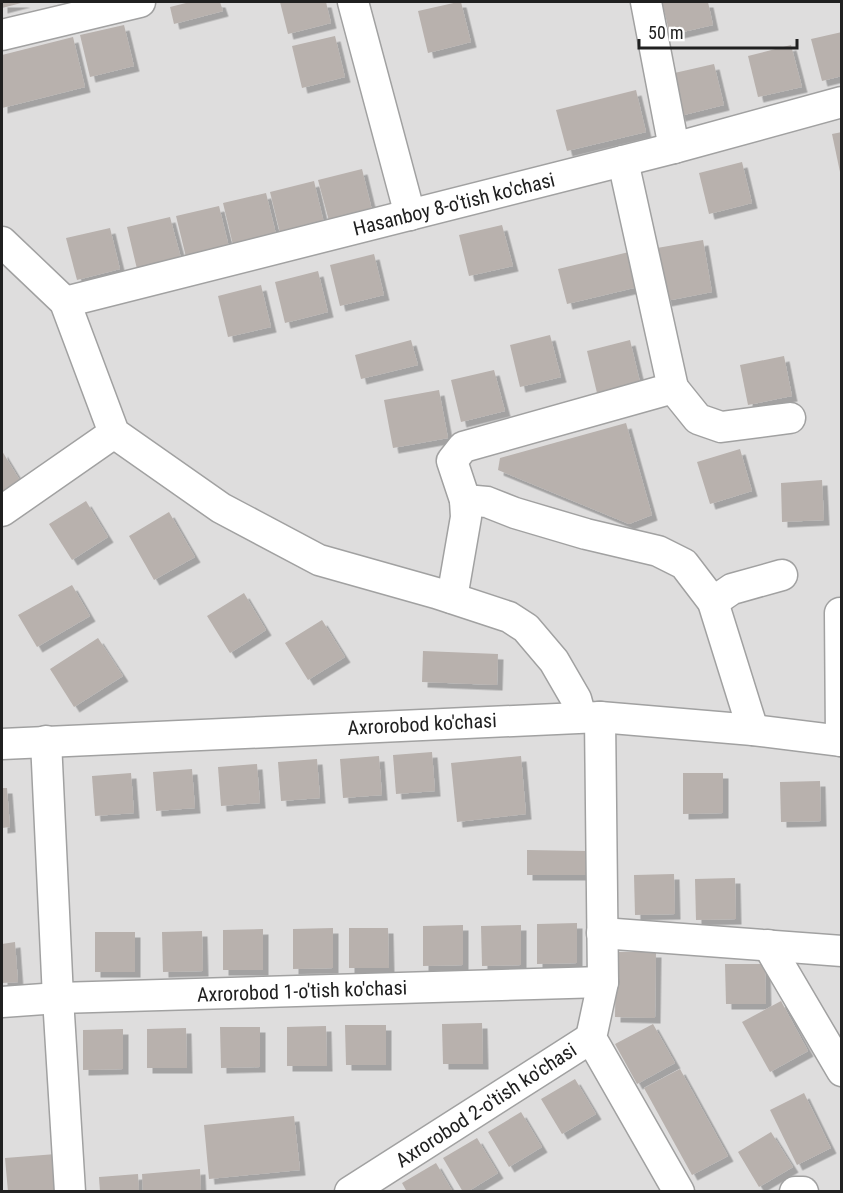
<svg xmlns="http://www.w3.org/2000/svg" width="843" height="1193" font-family="'Roboto Condensed',sans-serif">
<style>
.residential{fill:#dedddd}
.building{fill:#b8b1ad;filter:url(#shadow)}
.lines{fill:none;stroke-linecap:round;stroke-linejoin:round}
.minor-casing{stroke:#a1a1a1;stroke-width:33}
.minor{stroke:#fff;stroke-width:30}
.labels{text-anchor:middle;dominant-baseline:central;stroke-width:4.5;stroke-linejoin:round;paint-order:stroke}
.street-label{font-size:20px;fill:#202020;stroke:#fff}
</style>
<defs>
<filter id="shadow"><feDropShadow dx="5.5" dy="5.5" stdDeviation="0" flood-color="#0004"/></filter>
</defs>
<rect width="100%" height="100%" fill="#efece7"/>
<rect class="residential" x="2" y="2" width="839" height="1189"/>
<g class="building">
<polygon points="2,2 25,2 2,8"/>
<polygon points="190,2 220,2 223,11 174,24 170,7"/>
<polygon points="280,2 326,2 331,23 288,34"/>
<polygon points="458,2 461,2 471,42 428,53 418,11"/>
<polygon points="662,2 708,2 713,25 670,35"/>
<polygon points="124,25 134,66 90,77 80,35"/>
<polygon points="842,32 842,76 822,81 811,39"/>
<polygon points="335,36 345,77 302,88 292,46"/>
<polygon points="73,37 85,87 2,108 2,55"/>
<polygon points="791,45 802,87 758,97 748,56"/>
<polygon points="714,64 724,105 680,116 670,74"/>
<polygon points="636,90 646,132 567,151 556,110"/>
<polygon points="842,132 842,172 840,172 832,134"/>
<polygon points="742,162 752,203 709,214 699,173"/>
<polygon points="362,169 372,210 329,221 318,180"/>
<polygon points="314,181 324,223 280,233 270,192"/>
<polygon points="266,193 276,234 233,245 223,203"/>
<polygon points="219,206 229,247 186,257 176,216"/>
<polygon points="170,217 181,258 137,269 127,227"/>
<polygon points="502,225 513,266 469,276 459,235"/>
<polygon points="110,228 120,269 77,280 66,238"/>
<polygon points="703,240 712,292 666,301 657,248"/>
<polygon points="629,252 638,287 567,304 558,269"/>
<polygon points="374,254 384,295 340,306 330,265"/>
<polygon points="318,271 328,312 285,323 275,282"/>
<polygon points="261,285 271,327 228,337 218,296"/>
<polygon points="550,335 561,377 520,387 510,345"/>
<polygon points="411,340 418,365 361,379 355,355"/>
<polygon points="630,340 640,382 597,393 587,351"/>
<polygon points="784,356 792,396 748,405 740,365"/>
<polygon points="494,370 505,411 461,422 451,380"/>
<polygon points="439,390 448,438 393,448 384,400"/>
<polygon points="626,423 652,515 629,524 498,470 500,458"/>
<polygon points="740,449 752,491 710,504 697,462"/>
<polygon points="2,451 24,487 2,500"/>
<polygon points="822,480 824,520 782,522 781,483"/>
<polygon points="86,501 108,537 72,560 49,524"/>
<polygon points="169,512 195,557 154,580 129,536"/>
<polygon points="72,585 90,616 37,647 18,615"/>
<polygon points="244,593 266,630 230,653 207,616"/>
<polygon points="322,620 345,657 308,680 285,643"/>
<polygon points="98,638 123,676 74,707 50,669"/>
<polygon points="423,651 498,654 497,685 422,682"/>
<polygon points="432,752 435,791 396,794 393,755"/>
<polygon points="379,756 382,795 343,798 340,759"/>
<polygon points="521,756 526,814 457,822 451,763"/>
<polygon points="317,759 320,798 281,801 278,762"/>
<polygon points="257,764 260,803 221,806 218,767"/>
<polygon points="192,769 195,808 156,811 153,772"/>
<polygon points="131,773 134,813 95,816 92,776"/>
<polygon points="683,773 723,773 723,813 683,814"/>
<polygon points="820,781 821,821 781,822 780,782"/>
<polygon points="2,788 7,788 10,827 2,828"/>
<polygon points="527,850 589,851 589,875 527,875"/>
<polygon points="674,874 675,914 635,915 634,875"/>
<polygon points="735,878 736,919 696,920 695,879"/>
<polygon points="577,923 577,963 537,964 537,924"/>
<polygon points="463,925 463,965 423,966 423,926"/>
<polygon points="521,925 521,965 482,966 481,926"/>
<polygon points="333,928 333,968 293,969 293,929"/>
<polygon points="349,928 388,928 389,968 349,968"/>
<polygon points="263,929 263,970 223,970 223,930"/>
<polygon points="202,931 203,971 163,972 162,932"/>
<rect x="95" y="932" width="40" height="40"/>
<polygon points="15,942 18,982 2,983 2,944"/>
<polygon points="616,952 656,952 655,1018 615,1017"/>
<polygon points="725,964 765,964 766,1004 726,1004"/>
<polygon points="781,1001 808,1051 770,1072 742,1022"/>
<polygon points="482,1023 483,1064 443,1064 442,1024"/>
<polygon points="653,1024 675,1063 637,1084 615,1044"/>
<polygon points="345,1025 386,1025 386,1065 346,1065"/>
<polygon points="326,1026 327,1066 287,1066 287,1027"/>
<polygon points="220,1027 260,1027 260,1067 221,1068"/>
<polygon points="186,1028 187,1068 147,1068 147,1029"/>
<polygon points="123,1029 123,1069 83,1070 83,1030"/>
<polygon points="680,1069 728,1156 692,1175 644,1088"/>
<polygon points="575,1079 596,1114 562,1134 541,1099"/>
<polygon points="804,1093 831,1148 797,1165 770,1110"/>
<polygon points="521,1112 542,1147 509,1167 488,1132"/>
<polygon points="294,1116 300,1170 209,1179 204,1125"/>
<polygon points="771,1132 793,1167 759,1187 738,1152"/>
<polygon points="477,1138 498,1173 467,1192 463,1192 443,1158"/>
<polygon points="56,1154 59,1192 8,1192 5,1158"/>
<polygon points="436,1163 453,1192 407,1192 402,1183"/>
<polygon points="200,1169 201,1192 143,1192 142,1174"/>
<polygon points="138,1174 139,1192 100,1192 99,1177"/>
</g>
<g class="lines">
<defs>
<g id="minor">
<polyline points="353,2 410,215"/>
<polyline points="646,2 674,148"/>
<polyline points="2,35 140,2"/>
<polyline points="2,242 65,302 114,433 221,508 319,560 436,593 509,617 526,628 554,661 576,699 581,717"/>
<polyline points="65,302 674,148 842,102"/>
<polyline points="673,388 698,419 721,427 790,418"/>
<polyline points="465,500 487,502 515,513 586,534 658,551 684,564 713,602 753,730"/>
<polyline points="2,511 114,433"/>
<polyline points="452,598 466,517 465,500 452,461 463,447 673,388 623,161"/>
<polyline points="713,602 732,589 782,575"/>
<polyline points="840,613 841,741"/>
<polyline points="600,717 603,982 591,1038 679,1192"/>
<polyline points="46,741 58,998 70,1192"/>
<polyline points="2,744 600,717 753,730 842,741"/>
<polyline points="602,933 842,951"/>
<polyline points="768,945 842,1071"/>
<polyline points="2,1002 58,998 603,982"/>
<polyline points="350,1192 591,1038"/>
<polyline points="795,1192 803,1192"/>
</g>
</defs>
<use href="#minor" class="minor-casing"/>
<use href="#minor" class="minor"/>
</g>
<g class="labels">
<g class="street-label">
<text transform="translate(454 204) rotate(-14)">Hasanboy 8-o'tish ko'chasi</text>
<text transform="translate(422 724) rotate(-3)">Axrorobod ko'chasi</text>
<text transform="translate(302 991) rotate(-2)">Axrorobod 1-o'tish ko'chasi</text>
<text transform="translate(486 1105) rotate(-33)">Axrorobod 2-o'tish ko'chasi</text>
</g>
</g>
<rect width="843" height="1193" fill="none" stroke="#202020" stroke-width="6"/>
<path d="M639 39v9h158v-9" fill="none" stroke="#202020" stroke-width="3"/>
<text x="648" y="39" font-size="18" fill="#202020" stroke="#ffffff" stroke-width="4.5" paint-order="stroke">50 m</text>
</svg>
